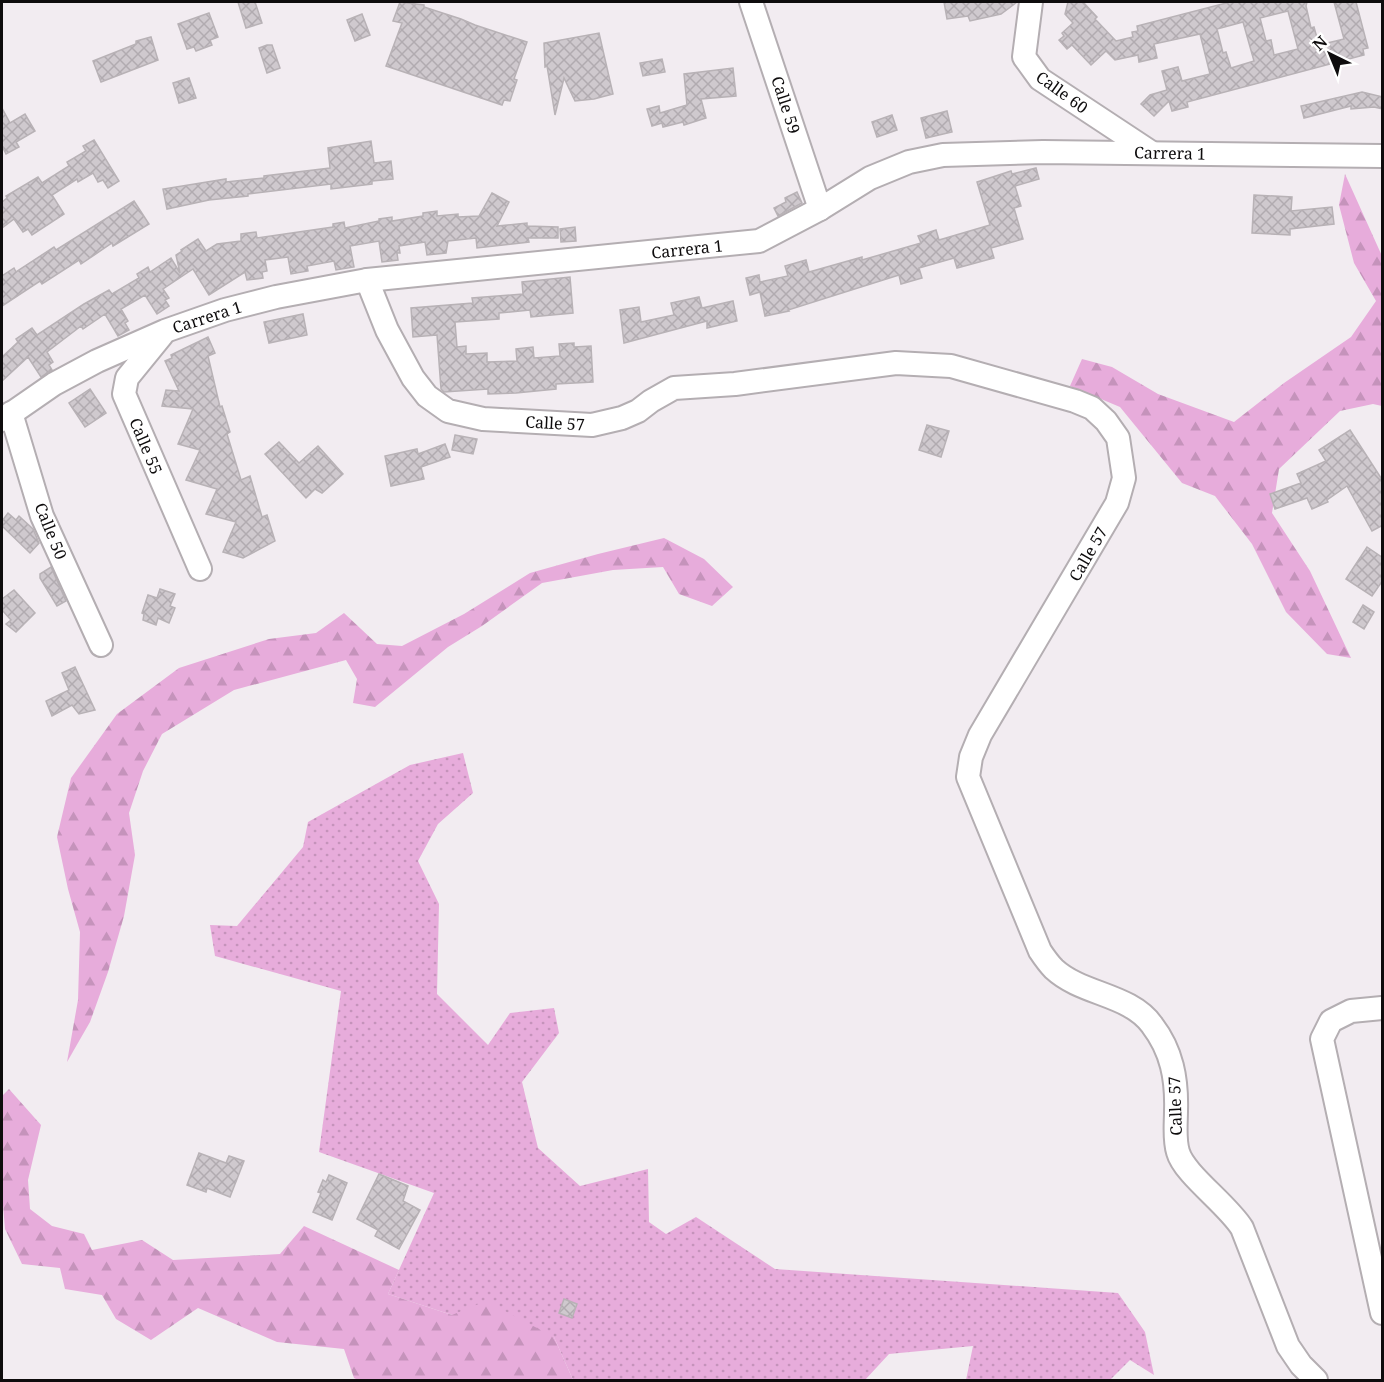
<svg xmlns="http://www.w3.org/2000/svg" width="1384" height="1382" font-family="'Noto Serif',serif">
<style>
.grass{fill:url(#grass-dots)}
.forest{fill:url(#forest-firs)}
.building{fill:url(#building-cross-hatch);stroke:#b8b2b6;stroke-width:1.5;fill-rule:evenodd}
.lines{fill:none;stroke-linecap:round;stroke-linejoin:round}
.minor-casing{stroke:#b4aeb2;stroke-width:26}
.minor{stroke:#fff;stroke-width:22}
.labels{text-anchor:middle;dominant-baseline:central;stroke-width:5;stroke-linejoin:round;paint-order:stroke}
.street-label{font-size:16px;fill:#0e0c0d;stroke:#fff}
</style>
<defs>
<pattern id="grass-dots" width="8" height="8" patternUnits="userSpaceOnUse" patternTransform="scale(1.5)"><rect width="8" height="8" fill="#e7acdb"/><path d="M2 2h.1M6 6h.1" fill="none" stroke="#c593bb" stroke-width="1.8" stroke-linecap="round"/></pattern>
<pattern id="forest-firs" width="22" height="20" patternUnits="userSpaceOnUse" patternTransform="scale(1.5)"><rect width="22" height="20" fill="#e7acdb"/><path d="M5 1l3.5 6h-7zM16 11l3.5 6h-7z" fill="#c593bb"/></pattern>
<pattern id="building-cross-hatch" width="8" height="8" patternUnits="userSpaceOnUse" patternTransform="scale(1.5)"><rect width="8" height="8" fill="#cfc9ce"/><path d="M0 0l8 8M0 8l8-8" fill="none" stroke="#b1abb0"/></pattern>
</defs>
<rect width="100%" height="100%" fill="#f2ecf1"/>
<polygon class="grass" points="463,753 473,793 438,824 418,861 439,904 437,994 488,1045 510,1013 554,1008 559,1033 522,1082 538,1148 580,1186 648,1169 649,1222 666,1234 696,1217 775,1269 1118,1293 1145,1332 1154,1375 1130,1360 1110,1380 966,1380 973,1346 889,1354 865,1380 573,1380 554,1337 452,1315 388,1294 434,1193 319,1152 341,991 215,956 210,925 237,926 303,847 308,822 410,765"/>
<g class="forest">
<polygon points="1345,174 1382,256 1382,406 1373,404 1340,411 1279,469 1272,513 1310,571 1351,658 1327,654 1286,612 1252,544 1215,496 1182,483 1120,407 1070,386 1082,359 1112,367 1158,394 1234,422 1284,383 1351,337 1376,301 1354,263 1339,205"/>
<polygon points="664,538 704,559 733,587 712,606 679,594 663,567 613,570 542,583 482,626 448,647 375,707 353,703 357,679 346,660 234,690 162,734 143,771 129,813 135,855 124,916 108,972 90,1022 67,1062 78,1000 80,932 68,889 57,837 71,778 117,714 179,668 269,639 316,633 344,613 377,644 402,646 464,614 530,573 598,554"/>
<polygon points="9,1089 41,1125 28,1180 30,1209 52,1226 84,1234 92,1250 142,1240 173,1260 280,1254 304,1226 399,1270 388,1294 452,1315 486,1301 554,1337 573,1380 358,1380 354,1378 344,1349 277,1342 198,1308 151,1340 116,1319 102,1295 65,1289 60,1268 22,1264 5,1229 2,1193 2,1096"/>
</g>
<g class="building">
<polygon points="238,2 255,2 262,23 246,28"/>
<polygon points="400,2 424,5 424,7 461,19 475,25 527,42 514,79 517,80 510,101 504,100 502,105 386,66 402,23 393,21"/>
<polygon points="944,2 1017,2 1001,14 970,21 968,16 947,19"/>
<path d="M 1068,2 L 1083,2 L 1097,17 L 1095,19 L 1116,41 L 1133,37 L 1132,32 L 1138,31 L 1137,26 L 1230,2 L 1307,2 L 1306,6 L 1311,28 L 1314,27 L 1319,45 L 1344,39 L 1334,2 L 1356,2 L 1368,48 L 1363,49 L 1364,55 L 1187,102 L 1188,107 L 1172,111 L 1169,101 L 1154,116 L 1141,104 L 1150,95 L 1167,90 L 1162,71 L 1178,67 L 1182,81 L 1210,74 L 1200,34 L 1154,44 L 1157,58 L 1139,62 L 1138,55 L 1115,60 L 1106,51 L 1091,65 L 1072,45 L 1067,49 L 1059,40 L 1064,36 L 1062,33 L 1073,23 L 1065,14 ZM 1288,11 L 1298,49 L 1274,55 L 1271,40 L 1266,41 L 1260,18 ZM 1243,22 L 1254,61 L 1231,68 L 1226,52 L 1223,53 L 1217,29 Z"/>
<polygon points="209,13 218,37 210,40 212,45 196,51 194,47 187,49 178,24"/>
<polygon points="362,14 370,35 355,41 347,20"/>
<polygon points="599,33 613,94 594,99 575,101 564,78 555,115 547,66 545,67 544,43"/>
<polygon points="151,37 158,60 101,82 93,61 136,44 136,41"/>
<polygon points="267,45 272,45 280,68 267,73 259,48"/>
<polygon points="662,59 665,72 643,76 640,63"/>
<polygon points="733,68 736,96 701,99 706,118 684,125 683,122 663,127 662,123 652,126 647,109 659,106 660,113 687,105 684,74"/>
<polygon points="189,78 196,98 179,103 173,83"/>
<polygon points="1362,92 1383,97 1383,109 1374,107 1351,109 1351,106 1304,118 1301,106"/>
<polygon points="2,108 10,123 25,114 35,131 16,142 19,147 6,154 2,146"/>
<polygon points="947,111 952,132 926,138 921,118"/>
<polygon points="892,115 897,130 877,137 872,122"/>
<polygon points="94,140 119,181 108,188 103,180 98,182 93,173 78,182 77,179 52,195 64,214 32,235 28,229 23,232 14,219 2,228 2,202 7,198 6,196 38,177 42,183 69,166 67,162 86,151 83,146"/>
<polygon points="371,141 374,163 391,161 393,179 372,181 372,184 331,189 331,184 248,194 248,196 209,200 167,209 163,189 226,179 226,182 264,178 264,176 330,168 328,148"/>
<polygon points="1036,168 1039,179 1015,186 1021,206 1014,208 1023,239 991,248 994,258 957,268 954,258 919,268 922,278 901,284 899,275 788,310 789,311 765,316 760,292 750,295 746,278 759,275 760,282 788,276 785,266 806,260 809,272 862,257 862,260 921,243 918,236 936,230 939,240 990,225 977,182 1011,171 1012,174"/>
<polygon points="797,192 802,203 778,216 774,208 786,202 785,198"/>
<polygon points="492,193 509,202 497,226 527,223 527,226 558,227 558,238 528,238 529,242 477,248 476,238 448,241 446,253 427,255 425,242 399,246 400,253 397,253 398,260 382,262 379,241 350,246 354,267 336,270 334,261 307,266 308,271 291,274 288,257 265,260 267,271 262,272 263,278 247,280 245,272 209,295 193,269 163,289 169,298 165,300 169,306 157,314 145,295 121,309 128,321 125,323 129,330 118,336 105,314 83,329 81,326 47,352 53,362 49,365 52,370 50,371 41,377 28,357 2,381 2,357 18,342 16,339 32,328 37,335 84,304 109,290 112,294 139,278 137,274 148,267 150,272 171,258 180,273 176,255 182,251 181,250 198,239 206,251 217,244 241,241 241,234 256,232 257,238 333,227 333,224 344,222 345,228 379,221 379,219 392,217 392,221 423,216 423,213 437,211 437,216 458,214 458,217 479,216"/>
<polygon points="1254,195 1292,197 1291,211 1332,207 1334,224 1290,229 1290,235 1252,233"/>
<polygon points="134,201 149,224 113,246 112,243 81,264 79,260 42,284 40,281 2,306 2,276 14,268 16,272 54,247 56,250"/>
<polygon points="575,227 576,241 561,242 560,229"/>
<polygon points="570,277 573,313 531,317 530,310 499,313 499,319 455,322 457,347 466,346 466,354 487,353 487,362 517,361 516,349 533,347 534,358 560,356 559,344 574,343 574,347 591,346 593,382 556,384 556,389 516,393 488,394 488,389 444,392 441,389 437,335 413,337 411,308 473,303 472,298 523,294 522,282"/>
<polygon points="699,297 702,308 733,301 737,321 707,328 707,321 624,343 620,310 639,307 641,322 674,315 671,303"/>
<polygon points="303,314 307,335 269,343 264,322"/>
<polygon points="208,337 215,353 208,356 220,407 222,406 230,432 227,434 241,480 250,476 262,517 267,515 275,541 243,558 223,552 236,522 206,514 217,489 186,480 200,450 178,444 193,409 162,406 166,390 179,391 165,361 172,358 171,355"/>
<polygon points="90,389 106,413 85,427 69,403"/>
<polygon points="927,425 949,431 941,457 919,450"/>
<polygon points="1350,430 1383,481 1383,525 1372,531 1347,486 1327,500 1328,502 1312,509 1307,498 1275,509 1270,494 1301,483 1297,474 1326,461 1319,450"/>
<polygon points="455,435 477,439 473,454 452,450"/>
<polygon points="279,442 299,463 318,446 343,474 322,493 315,489 306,498 265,454"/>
<polygon points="445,444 450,457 421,467 424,479 391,486 385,456 417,449 418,454"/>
<polygon points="8,513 16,520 19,516 33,529 39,543 30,553 2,526 2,521"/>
<polygon points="1367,547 1383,558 1383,580 1372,596 1346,579"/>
<polygon points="51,567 66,601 57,606 40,578 40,574"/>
<polygon points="160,589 175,594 170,606 175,608 169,623 158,618 156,625 143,620 144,614 142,613 148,595 157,598"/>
<polygon points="14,590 35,613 16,632 6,624 11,620 2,610 2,599"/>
<polygon points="1363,605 1374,612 1364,629 1353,622"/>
<polygon points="75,667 95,710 79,714 72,705 52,716 46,701 69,690 62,673"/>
<polygon points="199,1153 226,1163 229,1156 244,1161 230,1197 207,1188 206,1192 187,1185"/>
<polygon points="379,1174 408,1186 403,1201 420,1210 399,1249 375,1236 378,1230 357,1219"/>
<polygon points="329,1175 347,1183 332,1220 313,1212 321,1193 318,1192 323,1180 326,1182"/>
<polygon points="564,1299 577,1304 572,1318 559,1313"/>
</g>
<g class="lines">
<defs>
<g id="minor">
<polyline points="751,2 820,209"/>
<polyline points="1031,2 1024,57 1040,79 1152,153"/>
<path d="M 367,280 L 387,330 L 413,378 L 427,396 L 448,411 L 483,419 L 592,425 L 622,418 L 638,411 L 651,401 L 674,388 L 735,384 L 896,363 L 951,366 L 1075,401 L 1092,408 L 1106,421 L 1118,438 L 1124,478 L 1117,503 L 980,735 L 971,757 L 968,777 L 1040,951 C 1044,957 1049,964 1054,969 C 1082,995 1130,994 1152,1025 C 1172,1051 1177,1079 1176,1111 C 1176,1124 1174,1139 1178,1152 C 1184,1174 1227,1204 1242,1228 L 1288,1346 L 1301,1365 L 1316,1380"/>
<polyline points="162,335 127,378 124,394 200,569"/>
<polyline points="11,413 42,516 101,645"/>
<polyline points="2,420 54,384 97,361 165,331 225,310 276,297 367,280 759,241 820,209 870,178 909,162 943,155 1043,152 1382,156"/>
<polyline points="1382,1008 1351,1011 1331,1021 1322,1039 1382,1313"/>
</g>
</defs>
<use href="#minor" class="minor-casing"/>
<use href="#minor" class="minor"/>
</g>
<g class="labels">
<g class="street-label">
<text transform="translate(1062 92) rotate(36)">Calle 60</text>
<text transform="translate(786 105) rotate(72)">Calle 59</text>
<text transform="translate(1170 153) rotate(1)">Carrera 1</text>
<text transform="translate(687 249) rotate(-6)">Carrera 1</text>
<text transform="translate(207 317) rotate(-18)">Carrera 1</text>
<text transform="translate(555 423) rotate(3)">Calle 57</text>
<text transform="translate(146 446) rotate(67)">Calle 55</text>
<text transform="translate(51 531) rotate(68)">Calle 50</text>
<text transform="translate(1088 554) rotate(-60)">Calle 57</text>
<text transform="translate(1175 1106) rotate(-92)">Calle 57</text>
</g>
</g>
<rect width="1384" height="1382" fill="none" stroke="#0e0c0d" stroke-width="6"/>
<g transform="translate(1330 54) rotate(317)" stroke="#ffffff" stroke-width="4.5" paint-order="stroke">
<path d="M0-4.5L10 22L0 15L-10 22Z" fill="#0e0c0d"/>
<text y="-9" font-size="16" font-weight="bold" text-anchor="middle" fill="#0e0c0d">N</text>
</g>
</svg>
